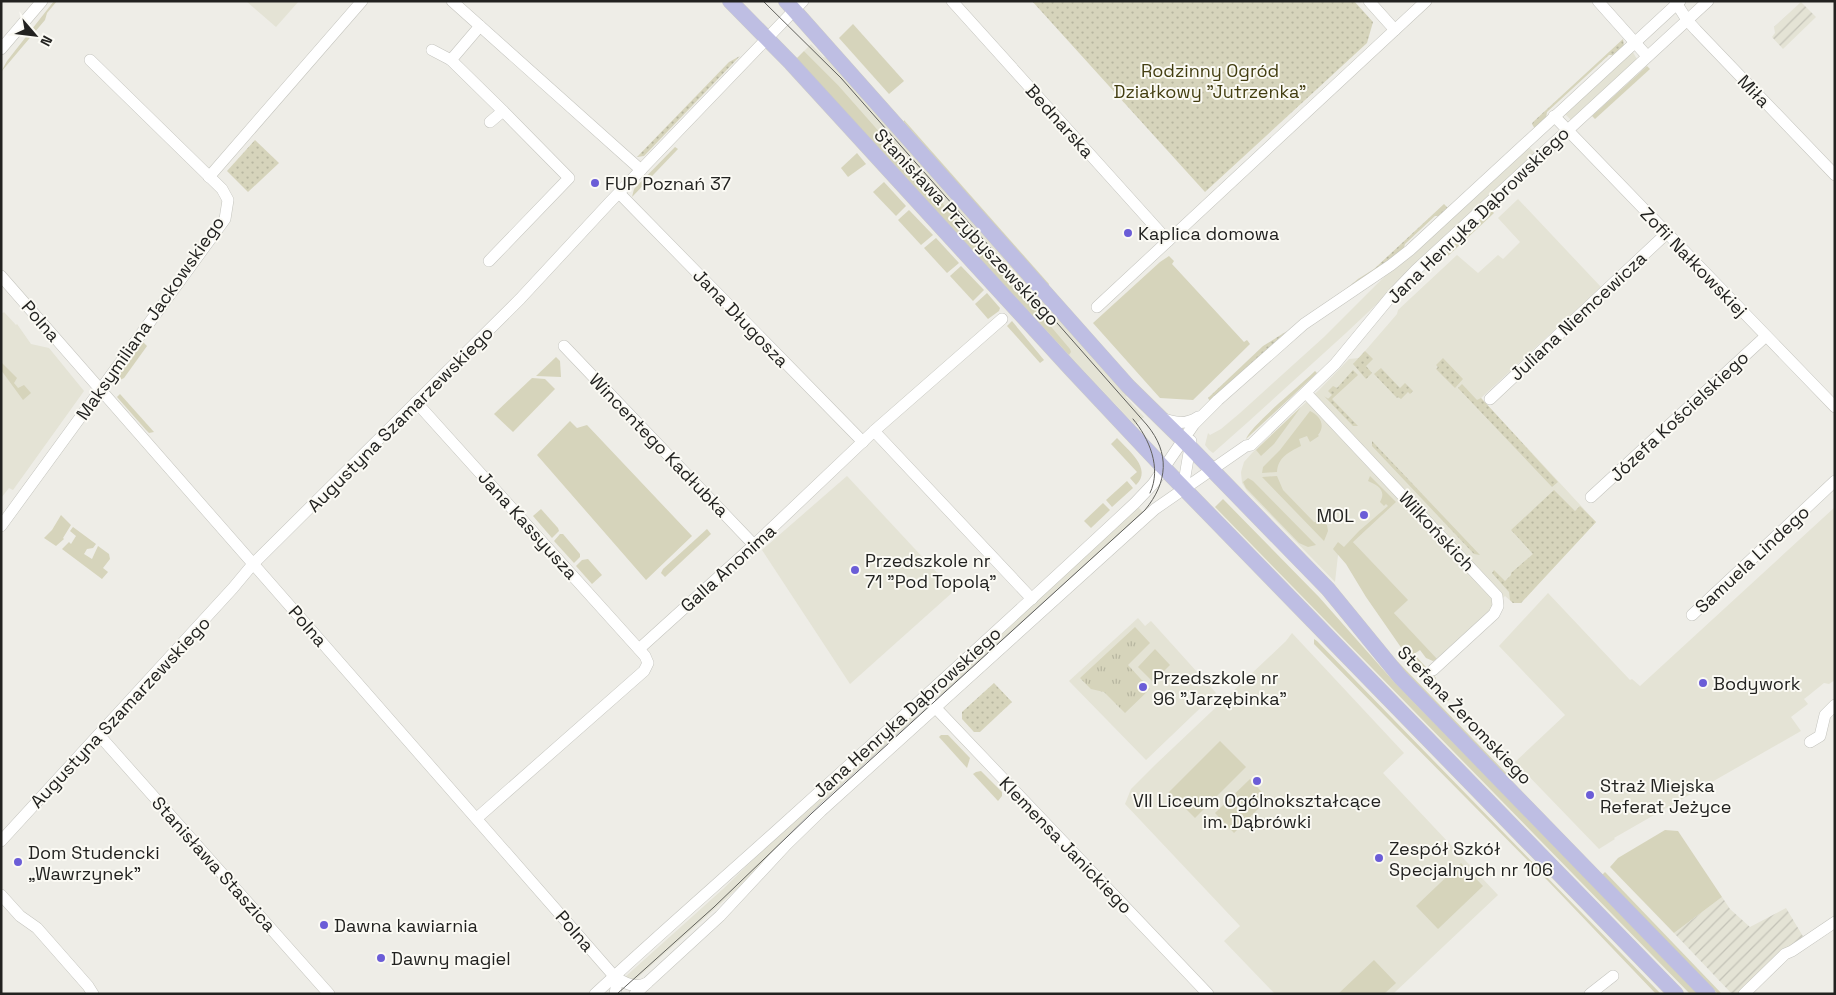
<svg xmlns="http://www.w3.org/2000/svg" width="1836" height="995" font-family="'Space Grotesk',sans-serif">
<style>
.built{fill:#e4e3d5}
.industrial{fill:url(#industrial-furrows)}
.grass{fill:#d6d4bb}
.park{fill:url(#park-tufts)}
.garden{fill:url(#garden-dots)}
.lines{fill:none;stroke-linecap:round;stroke-linejoin:round}
.minor-casing{stroke:#c5c5bf;stroke-width:12}
.major-casing{stroke:#cacac9;stroke-width:16}
.minor{stroke:#fff;stroke-width:11}
.major{stroke:#bebee3;stroke-width:15}
.tram{stroke:#60605c;stroke-width:1}
.poi-dot{fill:#6b5dd7;stroke:#fbfaf4;stroke-width:2}
.labels{text-anchor:middle;dominant-baseline:central;stroke-width:4;stroke-linejoin:round;paint-order:stroke}
.park-label{font-size:18px;fill:#433e11;stroke:#fbfaf4}
.street-label{font-size:18px;fill:#222220;stroke:#fbfaf4}
.poi-label{font-size:18px;fill:#222220;stroke:#fbfaf4;text-anchor:start}
</style>
<defs>
<pattern id="industrial-furrows" width="10" height="10" patternUnits="userSpaceOnUse" patternTransform="scale(1.25)"><rect width="10" height="10" fill="#e4e3d5"/><path d="M-1 1l2-2M0 10L10 0M9 11l2-2" fill="none" stroke="#c3c2b7"/></pattern>
<pattern id="park-tufts" width="24" height="20" patternUnits="userSpaceOnUse" patternTransform="scale(1.25)"><rect width="24" height="20" fill="#d6d4bb"/><path d="M3 7l-1-3M5 7V3M7 7l1-3M15 17l-1-3M17 17v-4M19 17l1-3" fill="none" stroke="#b7b6a0"/></pattern>
<pattern id="garden-dots" width="8" height="8" patternUnits="userSpaceOnUse" patternTransform="scale(1.25)"><rect width="8" height="8" fill="#d6d4bb"/><path d="M2 2h.1M6 6h.1" fill="none" stroke="#b7b6a0" stroke-width="1.8" stroke-linecap="round"/></pattern>
</defs>
<rect width="100%" height="100%" fill="#eeede7"/>
<g class="built">
<polygon points="246,1 299,1 276,27"/>
<polygon points="811,44 823,57 828,58 1127,395 1126,397 1144,417 1135,425 1069,355 1070,352 1036,309 838,85 804,51"/>
<polygon points="1631,49 1638,61 1572,121 1563,112"/>
<polygon points="1527,145 1536,154 1346,333 1248,422 1213,453 1209,450 1205,445 1208,433 1210,435 1221,429 1240,413 1324,337 1381,280"/>
<polygon points="1518,199 1601,287 1481,398 1596,522 1521,603 1513,603 1505,596 1437,660 1394,613 1407,600 1353,542 1338,555 1335,582 1247,491 1242,483 1241,472 1244,462 1252,453 1319,390 1349,359 1359,358 1397,314 1398,310 1457,255 1478,273 1498,255 1503,259 1520,242 1498,218"/>
<polygon points="1,312 3,313 4,312 16,325 17,324 31,344 49,348 84,391 13,490 9,488 1,498"/>
<polygon points="847,476 954,591 850,684 762,550"/>
<polygon points="1137,506 1145,514 938,702 940,693 974,661 982,648"/>
<polygon points="1835,507 1835,680 1829,684 1824,683 1808,696 1804,699 1808,704 1791,717 1801,731 1614,838 1615,839 1599,849 1515,762 1565,715 1499,646 1548,593 1630,680 1632,679 1640,686"/>
<polygon points="1138,618 1145,626 1151,621 1216,693 1146,760 1069,681"/>
<polygon points="1292,633 1404,753 1383,773 1498,895 1393,994 1275,994 1224,941 1240,926 1125,804 1131,789 1155,765 1286,641"/>
<polygon points="911,712 918,720 729,896 636,979 637,981 625,977 723,889 806,808"/>
</g>
<g class="industrial">
<polygon points="1801,2 1816,17 1783,49 1772,37 1775,33 1774,27"/>
<polygon points="1722,897 1730,909 1750,927 1786,908 1804,938 1780,953 1738,994 1732,994 1674,933"/>
</g>
<g class="grass">
<polygon points="54,1 57,1 47,13 45,20 1,72 7,61"/>
<polygon points="853,24 904,81 889,94 839,38"/>
<polygon points="804,51 838,85 1036,309 1070,349 1071,352 1069,355 796,59"/>
<polygon points="1647,66 1650,69 1595,119 1592,116"/>
<polygon points="904,120 1049,284 1048,286 904,122"/>
<polygon points="675,147 678,149 632,197 634,189"/>
<polygon points="857,153 866,164 848,177 841,168"/>
<polygon points="884,182 906,206 896,216 873,192"/>
<polygon points="909,210 933,235 921,245 898,220"/>
<polygon points="1491,210 1494,213 1448,256 1445,253"/>
<polygon points="936,238 959,263 947,273 924,248"/>
<polygon points="1169,256 1174,261 1172,264 1244,342 1247,340 1250,344 1193,400 1160,398 1093,323 1160,262"/>
<polygon points="961,266 984,290 973,301 950,276"/>
<polygon points="987,293 1000,308 999,311 988,319 975,304"/>
<polygon points="1012,321 1044,360 1040,363 1007,326"/>
<polygon points="143,342 147,346 124,378 120,380 116,379"/>
<polygon points="556,357 560,361 561,377 536,376"/>
<polygon points="1,362 17,378 14,383 18,388 24,385 31,393 23,400 1,370"/>
<path d="M 1315,371 L 1317,373 L 1246,439 C 1251,425 1302,384 1315,371 Z"/>
<polygon points="532,378 545,379 555,389 513,432 494,414"/>
<polygon points="120,394 154,432 149,433 146,430 117,397"/>
<polygon points="1301,407 1274,444 1261,456 1256,450"/>
<path d="M 1310,411 C 1320,416 1326,425 1318,435 L 1319,436 L 1310,442 L 1307,436 L 1299,439 L 1301,446 C 1289,452 1278,457 1277,472 L 1262,473 L 1263,467 L 1280,450 Z"/>
<polygon points="570,421 577,428 587,425 692,536 646,580 537,455"/>
<path d="M 1117,438 C 1128,450 1153,469 1136,485 L 1130,478 L 1137,472 L 1111,444 Z"/>
<polygon points="1277,476 1283,490 1314,522 1323,523 1327,525 1328,531 1324,541 1262,477"/>
<path d="M 1370,476 L 1396,502 L 1353,542 L 1408,600 L 1394,613 L 1437,659 L 1433,661 L 1426,658 L 1420,650 L 1414,654 L 1436,678 L 1433,682 L 1450,699 L 1448,701 L 1416,669 L 1366,597 L 1346,564 L 1333,549 L 1338,542 L 1344,547 L 1359,531 L 1388,506 L 1386,504 L 1384,506 L 1380,502 C 1387,490 1377,485 1368,481 Z"/>
<polygon points="1248,478 1253,481 1316,545 1308,547 1299,543 1246,488 1243,482"/>
<polygon points="1127,481 1133,488 1112,507 1106,500"/>
<polygon points="1223,499 1319,597 1395,683 1698,994 1690,994 1215,507"/>
<polygon points="1103,503 1110,510 1091,528 1084,521"/>
<polygon points="541,509 558,528 559,531 552,538 533,516"/>
<polygon points="61,515 71,525 63,538 64,539 56,546 44,538 52,530"/>
<polygon points="73,527 96,544 93,548 87,549 84,554 92,559 98,546 109,554 110,559 103,568 108,572 102,579 62,549 69,542 71,544 76,536 70,531"/>
<polygon points="707,529 711,534 665,577 661,573 663,569"/>
<polygon points="560,534 563,534 580,554 580,557 574,563 554,541"/>
<polygon points="588,559 602,575 592,584 576,566 582,560"/>
<polygon points="1314,639 1317,641 1661,994 1656,994 1548,881 1314,644"/>
<polygon points="1155,649 1170,665 1153,682 1138,667"/>
<polygon points="1397,661 1400,664 1511,778 1508,778 1401,668"/>
<polygon points="941,735 948,735 970,758 967,768 939,737"/>
<polygon points="1220,741 1246,767 1195,818 1169,792"/>
<polygon points="981,771 1002,792 1002,796 998,801 973,774 976,772"/>
<polygon points="1250,779 1268,799 1234,833 1215,813"/>
<polygon points="1665,830 1678,831 1722,897 1674,933 1610,867 1618,858"/>
<polygon points="1461,863 1483,886 1438,929 1416,906"/>
<polygon points="1605,872 1722,994 1718,994 1602,875"/>
<polygon points="1374,960 1396,983 1384,994 1338,994"/>
</g>
<polygon class="park" points="1135,627 1150,643 1128,665 1150,689 1125,713 1104,692 1091,689 1080,678"/>
<g class="garden">
<polygon points="1032,1 1354,1 1373,22 1367,43 1205,192"/>
<polygon points="1623,39 1624,46 1613,55 1609,55 1547,112 1546,118 1535,129 1532,124 1533,122"/>
<polygon points="740,56 644,156 637,157 729,62"/>
<polygon points="255,140 279,163 248,192 227,171"/>
<polygon points="1444,204 1447,207 1447,210 1441,216 1435,216 1405,244 1403,251 1340,294 1358,279 1374,269"/>
<polygon points="1287,331 1210,401 1208,398 1263,346"/>
<polygon points="1365,351 1373,359 1366,366 1372,373 1366,379 1353,364"/>
<polygon points="1443,358 1463,379 1455,388 1436,369 1438,367 1436,365"/>
<polygon points="1381,368 1400,388 1405,383 1413,391 1410,394 1408,392 1401,399 1398,397 1397,398 1374,374"/>
<polygon points="1353,370 1358,375 1332,399 1358,426 1353,426 1324,396 1328,399 1332,395 1328,391 1333,386 1337,388"/>
<polygon points="1462,384 1477,400 1481,398 1558,482 1552,487 1458,388"/>
<polygon points="1372,441 1480,555 1474,554 1372,446"/>
<polygon points="1554,490 1575,511 1580,506 1596,522 1521,603 1513,603 1510,600 1509,592 1492,573 1494,570 1505,581 1511,575 1511,573 1533,554 1511,530"/>
<polygon points="994,683 1012,702 980,732 974,732 962,719 962,712"/>
</g>
<g class="lines">
<defs>
<g id="minor">
<polyline points="452,1 641,170"/>
<polyline points="952,1 1168,241"/>
<polyline points="1369,1 1395,30"/>
<polyline points="1598,1 1647,56"/>
<polyline points="1675,1 1687,20 1696,30 1835,175"/>
<polyline points="480,26 451,60 503,111 490,122"/>
<polyline points="1,49 42,1"/>
<polyline points="432,50 451,60"/>
<polyline points="1554,116 1835,407"/>
<polyline points="209,177 362,1"/>
<polyline points="619,193 863,442"/>
<polyline points="489,261 569,178 503,111"/>
<path d="M 1,276 L 614,976 C 624,983 635,989 647,983"/>
<polyline points="1097,307 1426,1"/>
<polyline points="564,346 754,545"/>
<polyline points="1306,393 1497,596 1498,606 1494,614 1433,670"/>
<polyline points="1490,399 1667,233"/>
<polyline points="416,402 645,656 648,663 644,671 477,818"/>
<path d="M 1161,418 C 1175,423 1186,425 1198,417"/>
<polyline points="874,431 1032,599"/>
<polyline points="1183,488 1191,441"/>
<polyline points="1591,497 1766,336"/>
<polyline points="1,526 225,219 228,200 222,189 90,60"/>
<polyline points="1692,615 1835,481"/>
<polyline points="639,649 754,545 874,431 1002,319"/>
<polyline points="931,703 1208,994"/>
<polyline points="99,735 329,994"/>
<polyline points="1810,742 1820,736 1825,715 1835,705"/>
<polyline points="1,841 233,588 253,564 520,299 610,202 803,1"/>
<polyline points="1,895 20,916 37,928 88,986 93,994"/>
<polyline points="614,976 617,982 615,994"/>
<path d="M 595,994 C 654,939 715,886 775,832 C 896,723 1016,614 1135,503 L 1153,484 L 1194,424 L 1218,400 L 1304,324 L 1391,265 L 1410,250 L 1680,1"/>
<polyline points="635,994 720,916 787,844 821,811 1155,509 1246,446 1251,445 1335,364 1392,295 1416,270 1708,1"/>
<polyline points="1590,994 1613,976"/>
<polyline points="1744,994 1785,954 1792,951 1835,922"/>
</g>
<g id="major">
<polyline points="730,1 791,63 1070,368 1162,466 1676,994"/>
<polyline points="786,1 1128,386 1183,440 1328,589 1400,677 1708,994"/>
</g>
</defs>
<use href="#minor" class="minor-casing"/>
<use href="#major" class="major-casing"/>
<use href="#minor" class="minor"/>
<use href="#major" class="major"/>
<g class="tram">
<path d="M 1133,419 C 1149,438 1162,468 1150,493"/>
<path d="M 617,994 L 714,907 L 812,813 L 1145,510 C 1168,482 1170,453 1147,425 L 841,78 L 763,1"/>
</g>
</g>
<g class="poi-dot">
<circle cx="595" cy="183" r="5"/>
<circle cx="1128" cy="233" r="5"/>
<circle cx="1364" cy="515" r="5"/>
<circle cx="855" cy="570" r="5"/>
<circle cx="1703" cy="683" r="5"/>
<circle cx="1143" cy="687" r="5"/>
<circle cx="1257" cy="781" r="5"/>
<circle cx="1590" cy="795" r="5"/>
<circle cx="1379" cy="858" r="5"/>
<circle cx="18" cy="862" r="5"/>
<circle cx="324" cy="925" r="5"/>
<circle cx="381" cy="958" r="5"/>
</g>
<g class="labels">
<g class="park-label">
<text x="1210" y="70">Rodzinny Ogród<tspan x="1210" dy="21">Działkowy "Jutrzenka"</tspan></text>
</g>
<g class="street-label">
<text transform="translate(1754 91) rotate(46)">Miła</text>
<text transform="translate(1060 121) rotate(48)">Bednarska</text>
<text transform="translate(1478 215) rotate(-44)">Jana Henryka Dąbrowskiego</text>
<text transform="translate(967 227) rotate(47)">Stanisława Przybyszewskiego</text>
<text transform="translate(1694 262) rotate(46)">Zofii Nałkowskiej</text>
<text transform="translate(1578 316) rotate(-43)">Juliana Niemcewicza</text>
<text transform="translate(150 318) rotate(-55)">Maksymiliana Jackowskiego</text>
<text transform="translate(741 318) rotate(46)">Jana Długosza</text>
<text transform="translate(41 321) rotate(49)">Polna</text>
<text transform="translate(1679 416) rotate(-43)">Józefa Kościelskiego</text>
<text transform="translate(400 419) rotate(-45)">Augustyna Szamarzewskiego</text>
<text transform="translate(659 445) rotate(46)">Wincentego Kadłubka</text>
<text transform="translate(528 525) rotate(48)">Jana Kassyusza</text>
<text transform="translate(1437 531) rotate(47)">Wilkońskich</text>
<text transform="translate(1752 559) rotate(-43)">Samuela Lindego</text>
<text transform="translate(728 568) rotate(-42)">Galla Anonima</text>
<text transform="translate(308 626) rotate(49)">Polna</text>
<text transform="translate(120 712) rotate(-47)">Augustyna Szamarzewskiego</text>
<text transform="translate(907 712) rotate(-42)">Jana Henryka Dąbrowskiego</text>
<text transform="translate(1465 715) rotate(46)">Stefana Żeromskiego</text>
<text transform="translate(1066 845) rotate(46)">Klemensa Janickiego</text>
<text transform="translate(214 864) rotate(48)">Stanisława Staszica</text>
<text transform="translate(575 931) rotate(49)">Polna</text>
</g>
<g class="poi-label">
<text x="605" y="183">FUP Poznań 37</text>
<text x="1138" y="233">Kaplica domowa</text>
<text x="1354" y="515" text-anchor="end">MOL</text>
<text x="865" y="560">Przedszkole nr<tspan x="865" dy="21">71 "Pod Topolą"</tspan></text>
<text x="1153" y="677">Przedszkole nr<tspan x="1153" dy="21">96 "Jarzębinka"</tspan></text>
<text x="1713" y="683">Bodywork</text>
<text x="1600" y="785">Straż Miejska<tspan x="1600" dy="21">Referat Jeżyce</tspan></text>
<text x="1257" y="800" text-anchor="middle">VII Liceum Ogólnokształcące<tspan x="1257" dy="21">im. Dąbrówki</tspan></text>
<text x="1389" y="848">Zespół Szkół<tspan x="1389" dy="21">Specjalnych nr 106</tspan></text>
<text x="28" y="852">Dom Studencki<tspan x="28" dy="21">„Wawrzynek”</tspan></text>
<text x="334" y="925">Dawna kawiarnia</text>
<text x="391" y="958">Dawny magiel</text>
</g>
</g>
<rect width="1836" height="995" fill="none" stroke="#222220" stroke-width="5"/>
<g transform="translate(35 35) rotate(118)" stroke="#fbfaf4" stroke-width="4" paint-order="stroke">
<path d="M0-4L9 19L0 12L-9 19Z" fill="#222220"/>
<text y="-8" font-size="14" font-weight="bold" text-anchor="middle" fill="#222220">N</text>
</g>
</svg>
